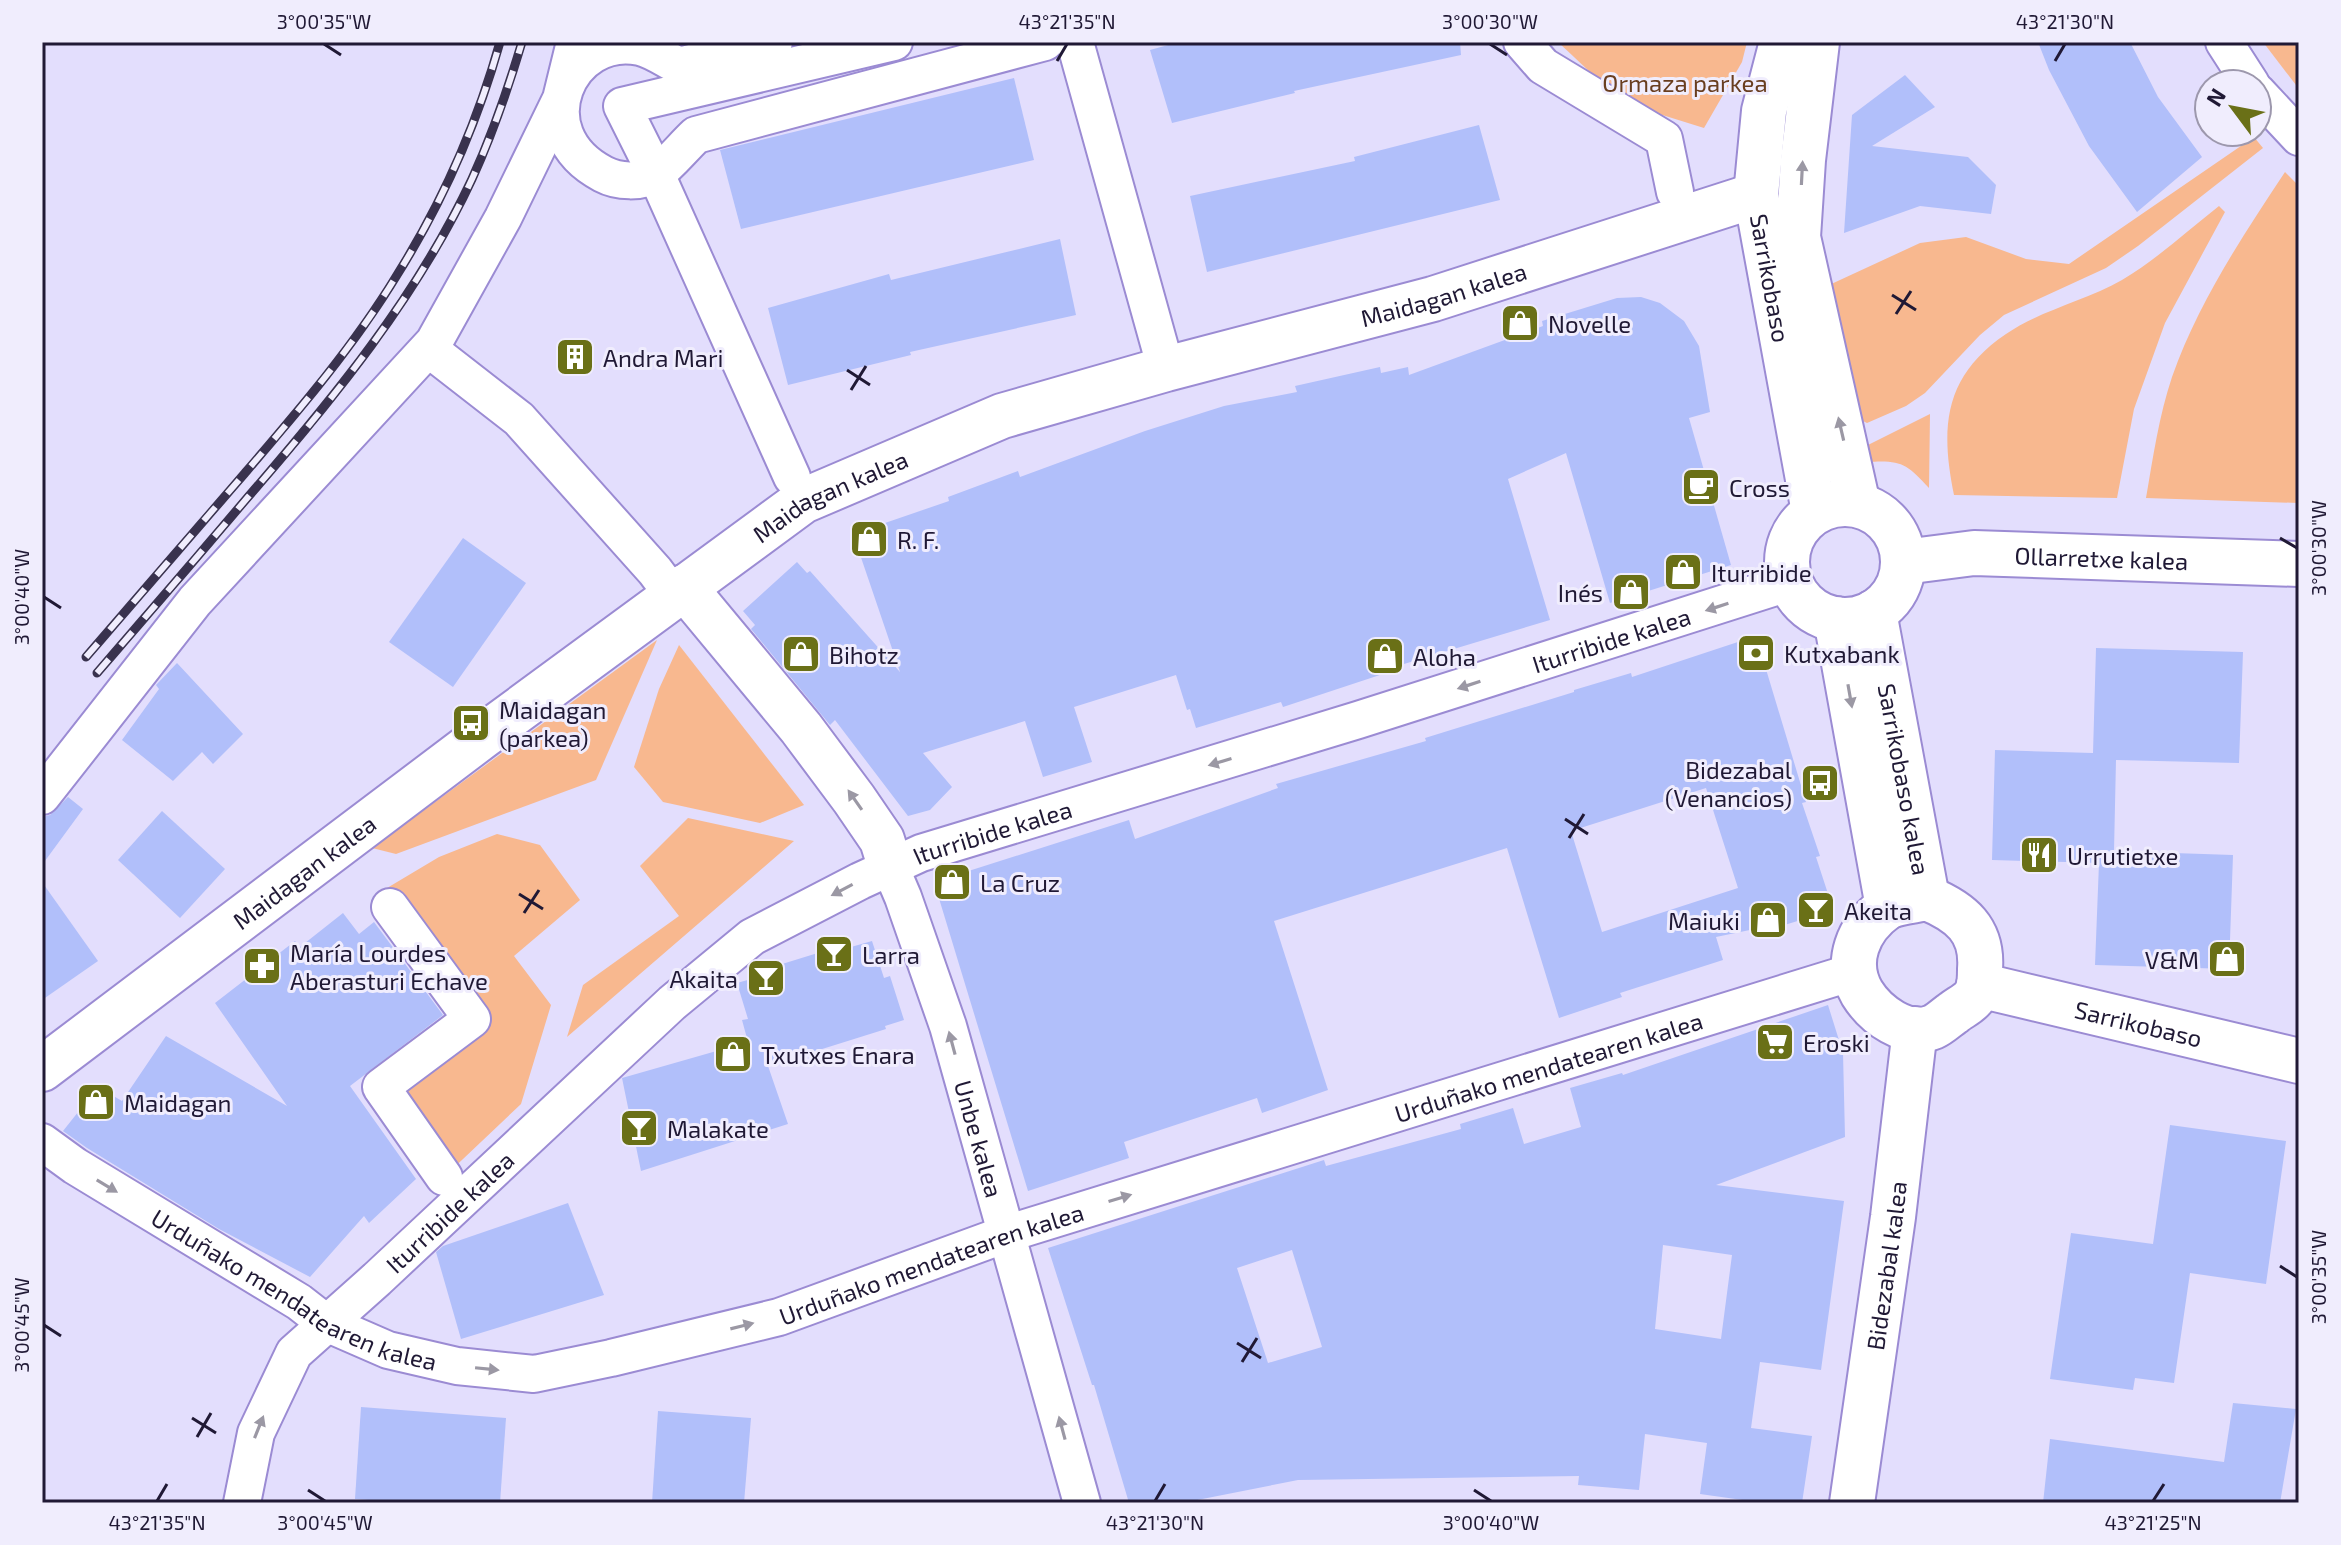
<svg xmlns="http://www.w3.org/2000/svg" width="2341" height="1545" font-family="'Exo 2',sans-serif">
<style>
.green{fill:#f8b88f}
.building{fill:#b1bffa;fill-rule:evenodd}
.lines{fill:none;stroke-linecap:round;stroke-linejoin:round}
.street-casing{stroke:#9b8bd3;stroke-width:40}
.secondary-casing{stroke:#9b8bd3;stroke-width:48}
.street{stroke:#fff;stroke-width:36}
.secondary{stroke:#fff;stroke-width:44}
.rail-casing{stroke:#39324e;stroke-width:9}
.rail{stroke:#f0edfd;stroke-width:6;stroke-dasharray:18;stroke-linecap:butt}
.oneway{fill:#9b98a4}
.ticks{fill:none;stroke:#201935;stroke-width:3}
.labels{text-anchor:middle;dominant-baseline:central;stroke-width:6;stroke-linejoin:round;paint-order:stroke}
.park-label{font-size:24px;fill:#693e20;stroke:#f0edfd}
.street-label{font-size:24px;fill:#201935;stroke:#f0edfd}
.poi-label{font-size:24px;fill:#201935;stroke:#f0edfd;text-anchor:start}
.neatline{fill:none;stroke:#201935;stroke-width:3}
.ticks-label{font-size:20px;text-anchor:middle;fill:#201935}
</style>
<rect width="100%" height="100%" fill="#e3defd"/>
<g class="green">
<polygon points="1558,42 1747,42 1742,62 1704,128 1656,113 1606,87"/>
<polygon points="2263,42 2299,42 2299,89"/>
<polygon points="2254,137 2263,148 2138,246 2106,268 2004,315 1980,335 1925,393 1906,406 1867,423 1855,417 1827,286 1920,243 1966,237 2026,259 2069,264"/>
<path d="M 2285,172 L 2299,186 L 2299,503 L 2146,498 C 2153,457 2159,416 2172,377 C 2198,303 2242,237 2285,172 Z"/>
<path d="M 2219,206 L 2225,212 L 2165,323 L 2134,409 L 2117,498 L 1954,495 C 1940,427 1944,376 2006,334 C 2041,310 2085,301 2122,280 C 2156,260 2187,231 2219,206 Z"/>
<path d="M 1930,414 L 1929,488 C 1906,463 1901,460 1867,462 L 1864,447 Z"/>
<polygon points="657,640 596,780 396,854 372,848"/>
<polygon points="679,645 804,805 760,823 663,802 634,767 659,689"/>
<polygon points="688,818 794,841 567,1037 583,985 679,916 640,866"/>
<polygon points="497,834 540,845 580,900 514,956 551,1005 521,1104 444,1177 381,1087 472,1019 377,894 439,857"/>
</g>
<g class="building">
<polygon points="1179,42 1460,42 1461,55 1294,91 1295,93 1172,123 1150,50"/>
<polygon points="2038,42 2130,42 2158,97 2202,157 2137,212 2089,146 2049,70"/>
<polygon points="1905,75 1935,107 1872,146 1968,157 1996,185 1991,214 1920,206 1844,233 1852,115"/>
<polygon points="1014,78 1034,160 741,229 720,150"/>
<polygon points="1479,125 1500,200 1207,272 1190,196 1355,161 1354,157"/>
<polygon points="1060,239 1076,315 910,352 911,355 788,385 768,308 889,274 891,280"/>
<polygon points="1641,297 1660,303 1684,321 1699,346 1710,412 1689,418 1731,565 1610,603 1566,453 1508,479 1550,620 1394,667 1395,670 1283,707 1281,702 1196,728 1190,709 1187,710 1176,675 1074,707 1092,762 1043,777 1025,721 923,753 952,787 930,810 908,816 835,720 830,725 751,629 755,625 743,611 797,562 807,573 810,571 900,672 853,534 949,501 948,497 1018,471 1020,477 1145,431 1224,406 1297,392 1295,386 1380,367 1381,373 1408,367 1409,375 1543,326 1542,321 1617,298"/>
<polygon points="463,538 526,583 453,687 389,642"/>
<path d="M 1756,636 L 1806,802 L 1802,803 L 1820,856 L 1816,857 L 1832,906 L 1816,911 L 1817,915 L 1775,928 L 1774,925 L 1716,937 L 1723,960 L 1620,993 L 1622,997 L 1559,1018 L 1507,848 L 1274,921 L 1328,1090 L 1262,1113 L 1257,1098 L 1124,1142 L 1129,1158 L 1028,1191 L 934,882 L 1129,820 L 1135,839 L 1278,788 L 1276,784 L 1426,741 L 1425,738 L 1574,692 L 1574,690 L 1631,673 L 1632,677 ZM 1706,788 L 1738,888 L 1602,932 L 1571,831 Z"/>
<polygon points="2096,648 2243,652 2239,763 2116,760 2114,851 2233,855 2229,969 2095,965 2099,863 1992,860 1995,750 2093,753"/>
<polygon points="177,663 243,734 213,764 202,752 173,781 122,740 159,689 156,685"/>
<polygon points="68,797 83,809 42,865 42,817 50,815"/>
<polygon points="162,811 225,869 180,918 118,860"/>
<polygon points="42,882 98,961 42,1000"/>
<polygon points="343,913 359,934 374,922 443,1015 350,1086 416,1179 369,1223 364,1216 310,1277 219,1229 87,1148 63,1131 98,1087 122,1101 166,1036 287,1106 215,1003 295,941 300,947"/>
<polygon points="872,941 884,978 890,976 904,1020 885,1026 886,1029 768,1066 788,1124 641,1171 622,1078 748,1042 742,1020 748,1019 737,983 758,977 756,972 850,943 851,947"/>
<path d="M 1828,1005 L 1843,1053 L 1845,1137 L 1716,1185 L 1844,1201 L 1821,1370 L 1760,1362 L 1751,1428 L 1812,1436 L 1802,1503 L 1764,1503 L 1700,1494 L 1707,1443 L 1645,1434 L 1639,1490 L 1578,1485 L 1579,1476 L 1298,1480 L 1182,1503 L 1129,1503 L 1094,1385 L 1092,1385 L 1048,1248 L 1324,1160 L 1326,1166 L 1461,1129 L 1460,1124 L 1513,1108 L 1524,1144 L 1581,1127 L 1570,1088 L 1622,1073 L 1623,1075 ZM 1663,1245 L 1732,1255 L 1721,1339 L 1655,1329 ZM 1292,1250 L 1322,1347 L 1268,1363 L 1237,1268 Z"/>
<polygon points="2170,1125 2286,1141 2266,1284 2190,1273 2174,1383 2135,1378 2133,1390 2050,1379 2071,1233 2153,1244"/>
<polygon points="568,1203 604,1295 461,1339 436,1252 443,1246"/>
<polygon points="2233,1403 2296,1409 2280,1503 2043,1503 2050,1439 2224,1462"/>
<polygon points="361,1407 506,1418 500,1503 410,1503 355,1499"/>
<polygon points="658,1411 751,1418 744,1503 652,1503"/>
</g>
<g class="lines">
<defs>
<g id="street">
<path d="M 774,42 L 679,66 C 667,60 653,50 640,47 C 569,32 523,132 603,174 C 618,182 641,183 656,174 C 670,164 683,147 696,135 L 1045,42"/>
<polyline points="1075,42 1166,369"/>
<polyline points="1522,42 1543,66 1664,139 1675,192"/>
<polyline points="2224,42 2251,84"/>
<polyline points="2257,92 2299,137"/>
<polyline points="429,349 519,419 655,571 673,595"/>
<polyline points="792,477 656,174 622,106 894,42"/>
<polyline points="42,796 195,601 434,342 503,218 561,99 575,42"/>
<path id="s1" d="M 891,869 L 903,897 L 948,1026 L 1082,1503"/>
<polyline points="390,907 472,1019 381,1087 444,1177"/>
<path id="s2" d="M 42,1142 L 75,1166 L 299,1302 L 326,1323 L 388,1350 L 457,1366 L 534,1374 L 611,1358 L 779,1317 L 1006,1234 L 1853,972"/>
<path id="s3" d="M 242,1503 L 256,1433 L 294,1353 L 377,1279 L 672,1003 L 752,937 L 860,881 L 921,853 L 1358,720 L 1791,582"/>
</g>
<g id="secondary">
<path id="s4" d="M 1782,42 L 1764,111 L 1756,195 L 1814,512"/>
<polyline points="1817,42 1803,160 1798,237 1858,505"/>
<circle cx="1845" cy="562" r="58"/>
<path id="s5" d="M 1904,562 L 1974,553 L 2299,564"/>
<polyline points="684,587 801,728 854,799 882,840 891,869"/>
<path id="s6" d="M 1874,612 L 1927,898"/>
<polyline points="1836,619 1888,907"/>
<path d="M 1927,898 C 1961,912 1983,930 1980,969 C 1980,979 1980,990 1973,998 C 1968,1004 1959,1008 1953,1013 C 1947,1017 1940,1024 1933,1027 C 1906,1038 1875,1014 1862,993 C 1844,962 1858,928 1886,908 C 1896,902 1915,901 1927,898 Z"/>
<path id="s7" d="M 1979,985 L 2299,1061"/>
<path id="s8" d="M 42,1069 L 483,736 L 803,501 L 1002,416 L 1166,369 L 1433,299 L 1756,195"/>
<path id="s9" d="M 1852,1503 L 1893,1217 L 1915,1029"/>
</g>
</defs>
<use href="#street" class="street-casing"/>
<use href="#secondary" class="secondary-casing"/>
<use href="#street" class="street"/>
<use href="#secondary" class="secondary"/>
<defs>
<g id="rail">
<path d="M 86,657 C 139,596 192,534 245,473 C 299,410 354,346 397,275 C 442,203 477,124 500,42"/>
<path d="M 97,673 C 148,614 198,556 248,497 C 333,399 417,297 472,179 C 492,135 508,89 522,42"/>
</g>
</defs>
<use href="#rail" class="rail-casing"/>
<use href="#rail" class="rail"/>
</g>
<defs><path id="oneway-solid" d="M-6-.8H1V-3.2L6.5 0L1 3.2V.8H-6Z" transform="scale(2)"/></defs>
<g class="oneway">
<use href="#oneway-solid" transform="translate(1802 173) rotate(-87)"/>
<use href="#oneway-solid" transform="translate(1841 429) rotate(-103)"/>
<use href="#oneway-solid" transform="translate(1717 607) rotate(162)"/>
<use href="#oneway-solid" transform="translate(1469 685) rotate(162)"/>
<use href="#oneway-solid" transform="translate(1850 696) rotate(80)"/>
<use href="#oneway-solid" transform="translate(1220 762) rotate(163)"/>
<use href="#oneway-solid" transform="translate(855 800) rotate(-125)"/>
<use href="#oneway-solid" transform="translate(842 890) rotate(152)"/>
<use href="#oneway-solid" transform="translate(952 1043) rotate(-105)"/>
<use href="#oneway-solid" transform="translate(107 1186) rotate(31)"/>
<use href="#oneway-solid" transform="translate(1120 1198) rotate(-17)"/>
<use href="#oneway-solid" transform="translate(742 1326) rotate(-14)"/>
<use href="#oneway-solid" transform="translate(487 1369) rotate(6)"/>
<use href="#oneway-solid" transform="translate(259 1427) rotate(-68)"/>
<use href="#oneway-solid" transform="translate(1062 1428) rotate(-105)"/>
</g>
<path class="ticks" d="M 324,44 L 341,55M 1490,44 L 1507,55M 1057,61 L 1067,44M 2055,61 L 2065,44M 1892,295 L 1916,310M 1896,314 L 1911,291M 847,370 L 870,385M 851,390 L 866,366M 2280,538 L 2297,548M 44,597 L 61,608M 1565,819 L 1588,834M 1569,838 L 1584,814M 519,894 L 543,909M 524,913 L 539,890M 2280,1266 L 2297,1277M 44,1325 L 61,1336M 1237,1343 L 1261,1358M 1242,1362 L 1257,1338M 192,1418 L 216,1433M 197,1437 L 211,1413M 308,1490 L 325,1501M 1474,1490 L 1491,1501M 157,1501 L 167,1484M 1155,1501 L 1165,1484M 2153,1501 L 2164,1484"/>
<defs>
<symbol id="shop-square" viewBox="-11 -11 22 22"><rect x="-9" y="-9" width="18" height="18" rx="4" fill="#6a7017" stroke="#f0edfd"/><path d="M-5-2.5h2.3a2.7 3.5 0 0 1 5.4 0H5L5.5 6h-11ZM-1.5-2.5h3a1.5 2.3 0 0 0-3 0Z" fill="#fff"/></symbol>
<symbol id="building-square" viewBox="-11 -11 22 22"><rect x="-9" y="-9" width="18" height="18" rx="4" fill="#6a7017" stroke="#f0edfd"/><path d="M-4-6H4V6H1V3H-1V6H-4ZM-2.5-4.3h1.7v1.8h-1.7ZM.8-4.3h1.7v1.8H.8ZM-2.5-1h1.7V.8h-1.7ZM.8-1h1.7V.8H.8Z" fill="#fff"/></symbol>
<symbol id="cafe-square" viewBox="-11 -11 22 22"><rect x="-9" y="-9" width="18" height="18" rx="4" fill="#6a7017" stroke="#f0edfd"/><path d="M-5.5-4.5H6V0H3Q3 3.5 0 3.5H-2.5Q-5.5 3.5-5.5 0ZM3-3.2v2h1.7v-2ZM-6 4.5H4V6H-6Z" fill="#fff"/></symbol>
<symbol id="bank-square" viewBox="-11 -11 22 22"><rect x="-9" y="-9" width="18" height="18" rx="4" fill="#6a7017" stroke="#f0edfd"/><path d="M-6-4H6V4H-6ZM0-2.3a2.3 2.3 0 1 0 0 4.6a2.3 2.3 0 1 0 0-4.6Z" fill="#fff"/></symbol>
<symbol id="bus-square" viewBox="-11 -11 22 22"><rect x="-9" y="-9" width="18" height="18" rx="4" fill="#6a7017" stroke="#f0edfd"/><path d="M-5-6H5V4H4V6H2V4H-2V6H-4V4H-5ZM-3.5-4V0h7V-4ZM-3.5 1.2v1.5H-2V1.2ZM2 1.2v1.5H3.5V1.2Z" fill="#fff"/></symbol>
<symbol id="restaurant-square" viewBox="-11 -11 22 22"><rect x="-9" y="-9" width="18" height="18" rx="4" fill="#6a7017" stroke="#f0edfd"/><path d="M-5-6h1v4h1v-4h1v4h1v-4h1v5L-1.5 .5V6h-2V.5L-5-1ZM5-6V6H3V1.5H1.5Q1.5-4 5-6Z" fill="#fff"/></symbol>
<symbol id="bar-square" viewBox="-11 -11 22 22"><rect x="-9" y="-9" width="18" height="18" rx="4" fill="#6a7017" stroke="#f0edfd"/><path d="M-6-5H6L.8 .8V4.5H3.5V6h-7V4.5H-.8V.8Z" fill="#fff"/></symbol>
<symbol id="pharmacy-square" viewBox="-11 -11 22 22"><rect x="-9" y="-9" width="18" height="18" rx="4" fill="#6a7017" stroke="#f0edfd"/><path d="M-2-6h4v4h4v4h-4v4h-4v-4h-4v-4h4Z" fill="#fff"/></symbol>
<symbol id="supermarket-square" viewBox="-11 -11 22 22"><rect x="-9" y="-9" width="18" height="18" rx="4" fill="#6a7017" stroke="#f0edfd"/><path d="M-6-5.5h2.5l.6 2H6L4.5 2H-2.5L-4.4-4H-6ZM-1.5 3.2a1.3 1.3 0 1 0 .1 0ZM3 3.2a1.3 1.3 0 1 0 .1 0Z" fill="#fff"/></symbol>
</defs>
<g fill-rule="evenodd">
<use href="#shop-square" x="1498" y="301" width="44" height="44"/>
<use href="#building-square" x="553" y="335" width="44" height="44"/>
<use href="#cafe-square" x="1679" y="465" width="44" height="44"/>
<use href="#shop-square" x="847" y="517" width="44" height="44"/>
<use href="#shop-square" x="1661" y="550" width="44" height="44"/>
<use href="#shop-square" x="1609" y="570" width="44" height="44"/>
<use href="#bank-square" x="1734" y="631" width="44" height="44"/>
<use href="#shop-square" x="779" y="632" width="44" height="44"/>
<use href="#shop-square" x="1363" y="634" width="44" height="44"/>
<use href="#bus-square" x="449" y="701" width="44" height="44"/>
<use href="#bus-square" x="1798" y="761" width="44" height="44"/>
<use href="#restaurant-square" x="2017" y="833" width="44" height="44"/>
<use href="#shop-square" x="930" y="860" width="44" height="44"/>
<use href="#bar-square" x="1794" y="888" width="44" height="44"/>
<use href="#shop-square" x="1746" y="898" width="44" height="44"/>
<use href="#bar-square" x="812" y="932" width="44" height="44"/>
<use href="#shop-square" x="2205" y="937" width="44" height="44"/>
<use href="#pharmacy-square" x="240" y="944" width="44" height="44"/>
<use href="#bar-square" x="744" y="956" width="44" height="44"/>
<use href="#supermarket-square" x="1753" y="1020" width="44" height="44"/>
<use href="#shop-square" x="711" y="1032" width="44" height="44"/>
<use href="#shop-square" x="74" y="1080" width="44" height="44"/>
<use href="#bar-square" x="617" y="1106" width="44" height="44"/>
</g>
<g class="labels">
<g class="park-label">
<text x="1685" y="82">Ormaza parkea</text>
</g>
<g class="street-label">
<text stroke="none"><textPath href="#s4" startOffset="240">Sarrikobaso</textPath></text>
<text stroke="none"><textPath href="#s8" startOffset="1624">Maidagan kalea</textPath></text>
<text stroke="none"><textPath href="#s8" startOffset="976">Maidagan kalea</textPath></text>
<text stroke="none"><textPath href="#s5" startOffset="198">Ollarretxe kalea</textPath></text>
<text stroke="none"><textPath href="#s3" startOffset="1690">Iturribide kalea</textPath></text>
<text stroke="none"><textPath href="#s6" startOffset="170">Sarrikobaso kalea</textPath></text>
<text stroke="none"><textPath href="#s3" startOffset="1042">Iturribide kalea</textPath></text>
<text stroke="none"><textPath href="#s8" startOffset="328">Maidagan kalea</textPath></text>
<text stroke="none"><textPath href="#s7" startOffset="164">Sarrikobaso</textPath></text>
<text stroke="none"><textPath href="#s2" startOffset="1614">Urduñako mendatearen kalea</textPath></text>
<text stroke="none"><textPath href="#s1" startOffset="284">Unbe kalea</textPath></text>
<text stroke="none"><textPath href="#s3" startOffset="370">Iturribide kalea</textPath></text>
<text stroke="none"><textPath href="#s2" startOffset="966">Urduñako mendatearen kalea</textPath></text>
<text stroke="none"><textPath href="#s9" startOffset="240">Bidezabal kalea</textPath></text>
<text stroke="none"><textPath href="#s2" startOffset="294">Urduñako mendatearen kalea</textPath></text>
</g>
<g class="poi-label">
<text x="1548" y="323">Novelle</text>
<text x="603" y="357">Andra Mari</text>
<text x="1729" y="487">Cross</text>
<text x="897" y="539">R. F.</text>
<text x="1711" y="572">Iturribide</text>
<text x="1603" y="592" text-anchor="end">Inés</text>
<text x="1784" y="653">Kutxabank</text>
<text x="829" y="654">Bihotz</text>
<text x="1413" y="656">Aloha</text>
<text x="499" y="709">Maidagan<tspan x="499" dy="28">(parkea)</tspan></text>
<text x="1792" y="769" text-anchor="end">Bidezabal<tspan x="1792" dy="28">(Venancios)</tspan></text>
<text x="2067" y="855">Urrutietxe</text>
<text x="980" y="882">La Cruz</text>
<text x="1844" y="910">Akeita</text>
<text x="1740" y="920" text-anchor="end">Maiuki</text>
<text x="290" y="952">María Lourdes<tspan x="290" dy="28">Aberasturi Echave</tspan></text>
<text x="862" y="954">Larra</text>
<text x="2199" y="959" text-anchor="end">V&amp;M</text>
<text x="738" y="978" text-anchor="end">Akaita</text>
<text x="1803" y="1042">Eroski</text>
<text x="761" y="1054">Txutxes Enara</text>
<text x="124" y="1102">Maidagan</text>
<text x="667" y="1128">Malakate</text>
</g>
</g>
<rect width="2341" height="1545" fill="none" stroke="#f0edfd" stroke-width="88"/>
<g transform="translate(2233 108) rotate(302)"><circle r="38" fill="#f0edfd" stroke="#9d98ad" stroke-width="2"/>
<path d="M0-6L14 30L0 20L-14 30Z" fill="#6a7017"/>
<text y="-12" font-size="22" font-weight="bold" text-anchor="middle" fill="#201935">N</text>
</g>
<rect x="44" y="44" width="2253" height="1457" class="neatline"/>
<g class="ticks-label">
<text x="324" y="29">3°00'35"W</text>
<text x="1067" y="29">43°21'35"N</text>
<text x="1490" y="29">3°00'30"W</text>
<text x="2065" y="29">43°21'30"N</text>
<text transform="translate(2319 548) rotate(-90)" y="7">3°00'30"W</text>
<text transform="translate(22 597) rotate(-90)" y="7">3°00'40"W</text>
<text transform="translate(2319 1277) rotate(-90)" y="7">3°00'35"W</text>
<text transform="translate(22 1325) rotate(-90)" y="7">3°00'45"W</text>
<text x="157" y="1530">43°21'35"N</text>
<text x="325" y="1530">3°00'45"W</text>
<text x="1155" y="1530">43°21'30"N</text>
<text x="1491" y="1530">3°00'40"W</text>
<text x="2153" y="1530">43°21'25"N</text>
</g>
</svg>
